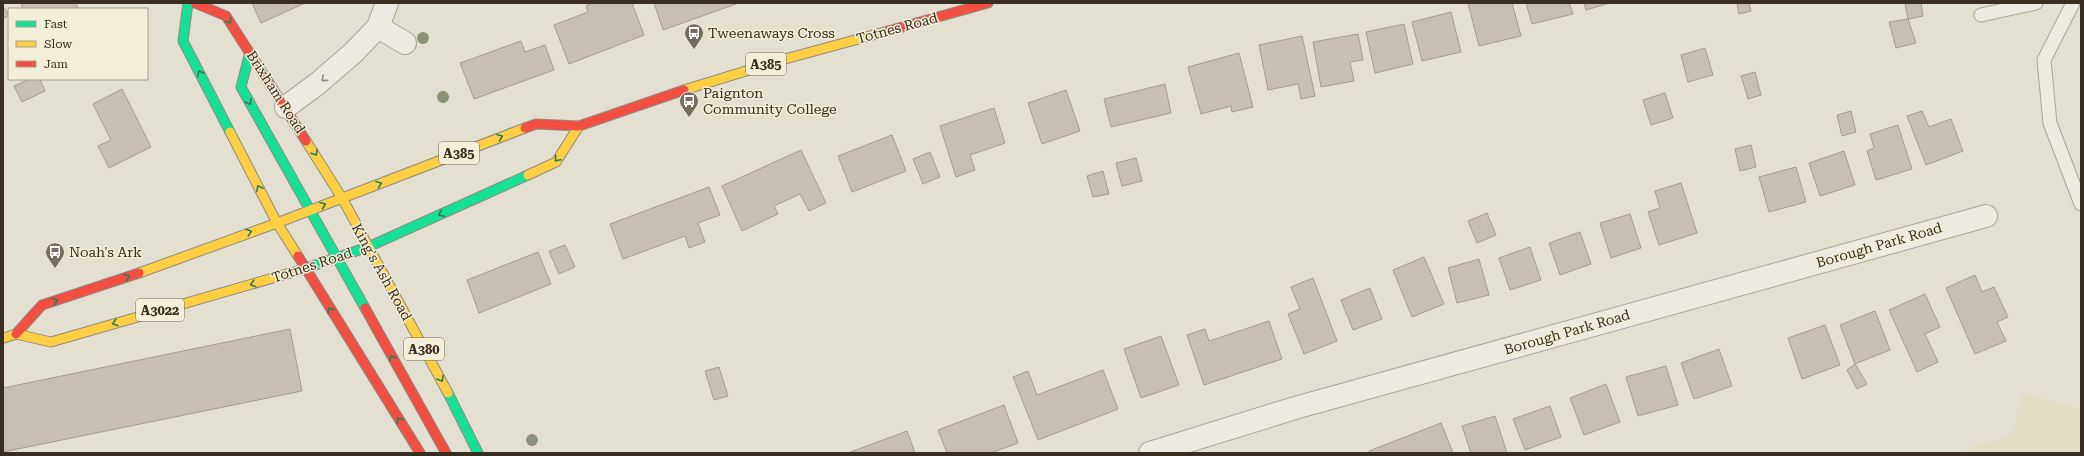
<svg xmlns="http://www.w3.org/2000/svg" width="2084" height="456" font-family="'Roboto Serif',serif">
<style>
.farmland{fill:#e1dec3}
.building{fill:#c7bfb2;stroke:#a39c90}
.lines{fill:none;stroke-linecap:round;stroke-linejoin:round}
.lane-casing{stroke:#a9a599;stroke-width:15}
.street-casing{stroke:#a9a599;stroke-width:24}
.fast-casing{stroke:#8f8a80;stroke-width:11}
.slow-casing{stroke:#8f8a80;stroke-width:11}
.jam-casing{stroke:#8f8a80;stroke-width:11}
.lane{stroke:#eceae1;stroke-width:13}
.street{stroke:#eceae1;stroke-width:22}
.fast{stroke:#16e098;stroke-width:9}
.slow{stroke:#ffcf43;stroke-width:9}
.jam{stroke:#f24e42;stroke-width:9}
.tree{fill:#8c9275}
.oneway{stroke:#297e57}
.oneway2{stroke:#928c81}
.labels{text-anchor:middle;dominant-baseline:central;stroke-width:3;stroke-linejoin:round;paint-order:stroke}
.shield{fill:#f3eed8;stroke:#706858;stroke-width:1}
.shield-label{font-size:13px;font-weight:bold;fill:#382e21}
.street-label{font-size:14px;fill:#382e21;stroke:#f3eed8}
.poi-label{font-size:14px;fill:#382e21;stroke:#f3eed8;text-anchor:start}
</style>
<rect width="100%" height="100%" fill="#e3e0d1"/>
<polygon class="farmland" points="2022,393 2081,409 2081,453 1955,453 2013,434"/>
<g class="building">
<polygon points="22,3 75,3 79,9 23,9 21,4"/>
<polygon points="252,3 305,3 261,23"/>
<polygon points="592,3 632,3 644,35 569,64 554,25 588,12 586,6"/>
<polygon points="654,3 735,3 736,4 663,30"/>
<polygon points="1468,3 1512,3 1521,36 1479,46"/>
<polygon points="1526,3 1569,3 1573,14 1532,24"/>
<polygon points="1584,3 1610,3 1586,10"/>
<polygon points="1737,3 1749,3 1751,11 1739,14"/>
<polygon points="1905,3 1921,3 1923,16 1908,19"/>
<polygon points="3,6 9,15 3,19"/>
<polygon points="1451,12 1461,52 1422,61 1412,22"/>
<polygon points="1908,19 1916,43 1896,48 1889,22"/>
<polygon points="1404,24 1413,64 1375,73 1366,32"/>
<polygon points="1358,34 1363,60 1350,62 1354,81 1321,87 1313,42"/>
<polygon points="1302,36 1315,96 1301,99 1298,84 1268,90 1259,45"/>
<polygon points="521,41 525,52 545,45 554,70 474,99 460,63"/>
<polygon points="1705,48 1713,75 1688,82 1681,55"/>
<polygon points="1239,53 1253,107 1232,112 1231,106 1201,114 1188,67"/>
<polygon points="1755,72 1761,95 1748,99 1741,76"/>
<polygon points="30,79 40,79 45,91 22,102 14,86"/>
<polygon points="1165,84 1171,113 1111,127 1104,99"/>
<polygon points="122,89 151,147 109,168 98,146 111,140 93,104"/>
<polygon points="1066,90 1080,131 1042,144 1028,103"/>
<polygon points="1665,93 1673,118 1651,125 1643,100"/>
<polygon points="994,108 1005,143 970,155 975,170 956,177 940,126"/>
<polygon points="1851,111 1856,132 1842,136 1837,115"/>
<polygon points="1922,111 1929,127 1951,119 1963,151 1926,165 1907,116"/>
<polygon points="1898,125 1912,169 1876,180 1867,151 1874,148 1870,134"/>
<polygon points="892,135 906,171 852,192 838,156"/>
<polygon points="1751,145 1756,167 1740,171 1735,149"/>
<polygon points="801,150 826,203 809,211 800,194 774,206 778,214 742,231 722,186"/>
<polygon points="1844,151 1855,185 1820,196 1809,163"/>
<polygon points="930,152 940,177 923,184 913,159"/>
<polygon points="1136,158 1142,181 1122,186 1116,163"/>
<polygon points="1796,167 1806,202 1769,212 1759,177"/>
<polygon points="1103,171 1109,194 1093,197 1087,176"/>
<polygon points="1681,183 1697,233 1659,245 1648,212 1660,208 1655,191"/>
<polygon points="709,187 720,215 698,223 705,242 689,248 685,236 623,259 610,224"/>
<polygon points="1487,213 1496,235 1477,243 1468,221"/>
<polygon points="1630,214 1641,248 1611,258 1600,223"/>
<polygon points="1580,232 1591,264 1560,275 1549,243"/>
<polygon points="565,245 575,267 559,274 549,251"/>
<polygon points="1530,247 1541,280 1510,290 1499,258"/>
<polygon points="538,252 551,284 479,313 467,280"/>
<polygon points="1424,257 1444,304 1412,317 1393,270"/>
<polygon points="1479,259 1489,295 1457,303 1448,268"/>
<polygon points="1975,275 1982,292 1994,287 2008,317 1997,322 2006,341 1975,354 1946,288"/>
<polygon points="1313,278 1337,341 1304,354 1288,314 1300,309 1291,287"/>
<polygon points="1370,288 1382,319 1353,330 1341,300"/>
<polygon points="1925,294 1940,327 1925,334 1938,362 1917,372 1889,310"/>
<polygon points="1875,311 1890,350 1855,364 1840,325"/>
<polygon points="1269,321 1282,359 1204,385 1187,335 1205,329 1209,341"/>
<polygon points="1825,325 1840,365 1802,379 1788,338"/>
<polygon points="290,329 302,391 3,452 3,388"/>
<polygon points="1161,336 1179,385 1141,398 1124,349"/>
<polygon points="1719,349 1732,386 1694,399 1681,363"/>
<polygon points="1855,364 1867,384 1857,389 1847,370"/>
<polygon points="1666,366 1678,405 1638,416 1626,377"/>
<polygon points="719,367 728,396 714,400 705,371"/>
<polygon points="1103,370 1118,409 1038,440 1013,377 1028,371 1037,395"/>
<polygon points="1606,384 1620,422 1584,435 1570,398"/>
<polygon points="1004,405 1018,443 991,453 947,453 938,430"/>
<polygon points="1550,406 1561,437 1525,450 1513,419"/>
<polygon points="1495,416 1507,453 1471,453 1462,426"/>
<polygon points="1441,423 1453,453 1370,453 1369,451"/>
<polygon points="907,431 915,453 848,453"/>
</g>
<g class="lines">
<defs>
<g id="lane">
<polyline points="2073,3 2044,60 2050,123 2081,204"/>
<polyline points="1981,15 2036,3"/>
</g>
<g id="street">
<polyline points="378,27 405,43"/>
<polyline points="286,107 317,84 353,53 378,27 387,3"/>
<polyline points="1150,453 1295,408 1986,216"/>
</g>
<g id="fast">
<polyline points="188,3 183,41 230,132"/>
<polyline points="250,52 241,87 365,308"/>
<polyline points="304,269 368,247 528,175"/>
<polyline points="448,393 478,453"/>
</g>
<g id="slow">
<polyline points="684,90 785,59 888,31"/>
<polyline points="306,141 342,198"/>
<polyline points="528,175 556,162 579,126"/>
<polyline points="342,198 448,393"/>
<polyline points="298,256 277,223 525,128"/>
<polyline points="139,273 277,223 230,132"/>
<polyline points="4,338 16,334 51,342 304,269"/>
</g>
<g id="jam">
<polyline points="195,3 226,16 306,141"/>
<polyline points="888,31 988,3"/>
<polyline points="525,128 536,124 579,126 684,90"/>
<polyline points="298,256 420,453"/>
<polyline points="365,308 446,453"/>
<polyline points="16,334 42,305 139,273"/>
</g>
</defs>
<use href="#lane" class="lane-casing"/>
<use href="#street" class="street-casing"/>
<use href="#fast" class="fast-casing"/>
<use href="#slow" class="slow-casing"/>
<use href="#jam" class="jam-casing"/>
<use href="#lane" class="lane"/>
<use href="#street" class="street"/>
<use href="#fast" class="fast"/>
<use href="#slow" class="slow"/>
<use href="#jam" class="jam"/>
</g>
<g class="tree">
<circle cx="423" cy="38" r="6"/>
<circle cx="443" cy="97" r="6"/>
<circle cx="532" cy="440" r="6"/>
</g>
<defs><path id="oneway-chevron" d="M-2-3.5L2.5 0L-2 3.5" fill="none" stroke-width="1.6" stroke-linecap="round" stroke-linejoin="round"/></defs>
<g class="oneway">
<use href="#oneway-chevron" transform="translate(229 21) rotate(52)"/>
<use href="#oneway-chevron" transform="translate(200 73) rotate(-117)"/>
<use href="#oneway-chevron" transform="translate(249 102) rotate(61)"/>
<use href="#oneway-chevron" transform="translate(500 137) rotate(-21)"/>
<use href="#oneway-chevron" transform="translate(315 153) rotate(58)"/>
<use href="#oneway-chevron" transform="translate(557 159) rotate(131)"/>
<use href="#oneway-chevron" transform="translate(379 184) rotate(-21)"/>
<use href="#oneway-chevron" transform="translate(259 188) rotate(-117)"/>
<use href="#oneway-chevron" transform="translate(323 205) rotate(-21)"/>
<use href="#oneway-chevron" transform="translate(441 214) rotate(156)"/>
<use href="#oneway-chevron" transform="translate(249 232) rotate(-19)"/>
<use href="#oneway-chevron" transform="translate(127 277) rotate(-19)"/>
<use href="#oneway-chevron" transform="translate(253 284) rotate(164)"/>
<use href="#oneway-chevron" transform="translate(55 301) rotate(-17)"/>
<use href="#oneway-chevron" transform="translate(330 310) rotate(-122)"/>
<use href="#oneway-chevron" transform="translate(115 323) rotate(164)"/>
<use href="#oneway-chevron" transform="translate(392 358) rotate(-120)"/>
<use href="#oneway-chevron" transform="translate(441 379) rotate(61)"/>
<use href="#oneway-chevron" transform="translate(399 420) rotate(-122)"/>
</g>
<use class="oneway2" href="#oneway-chevron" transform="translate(324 79) rotate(139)"/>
<defs>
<symbol id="bus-pin" viewBox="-11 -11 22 30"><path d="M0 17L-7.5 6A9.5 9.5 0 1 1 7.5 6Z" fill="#746c5f" stroke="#f3eed8"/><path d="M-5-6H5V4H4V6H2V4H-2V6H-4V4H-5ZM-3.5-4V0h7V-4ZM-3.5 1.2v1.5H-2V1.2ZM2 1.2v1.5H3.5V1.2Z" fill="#fff"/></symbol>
</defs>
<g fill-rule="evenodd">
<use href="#bus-pin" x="683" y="22" width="22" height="30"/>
<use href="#bus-pin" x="678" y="90" width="22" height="30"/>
<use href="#bus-pin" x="44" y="241" width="22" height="30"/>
</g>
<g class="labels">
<g class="shield">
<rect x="746" y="53" width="40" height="22" rx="3"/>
<rect x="439" y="142" width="40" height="22" rx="3"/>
<rect x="136" y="299" width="48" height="22" rx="3"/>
<rect x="404" y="338" width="40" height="22" rx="3"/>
</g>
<g class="shield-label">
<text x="766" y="64">A385</text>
<text x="459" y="153">A385</text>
<text x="160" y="310">A3022</text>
<text x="424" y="349">A380</text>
</g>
<g class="street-label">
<text transform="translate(897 28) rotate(-15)">Totnes Road</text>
<text transform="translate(276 92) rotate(57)">Brixham Road</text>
<text transform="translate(1879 245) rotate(-16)">Borough Park Road</text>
<text transform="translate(312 265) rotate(-18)">Totnes Road</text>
<text transform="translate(382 272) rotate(61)">King's Ash Road</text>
<text transform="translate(1567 332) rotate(-16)">Borough Park Road</text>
</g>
<g class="poi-label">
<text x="708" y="33">Tweenaways Cross</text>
<text x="703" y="93">Paignton<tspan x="703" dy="16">Community College</tspan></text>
<text x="69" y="252">Noah's Ark</text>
</g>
</g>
<rect width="2084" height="456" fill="none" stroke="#382e21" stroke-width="8"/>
<rect x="8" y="8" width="140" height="72" fill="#f3eed8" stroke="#a8a18f"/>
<rect x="16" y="21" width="20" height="6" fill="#16e098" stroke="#a8a18f"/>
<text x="44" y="28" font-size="12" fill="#382e21">Fast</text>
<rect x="16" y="41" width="20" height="6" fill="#ffcf43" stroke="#a8a18f"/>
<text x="44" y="48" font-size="12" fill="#382e21">Slow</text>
<rect x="16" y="61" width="20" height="6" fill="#f24e42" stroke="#a8a18f"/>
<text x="44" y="68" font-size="12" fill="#382e21">Jam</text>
</svg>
